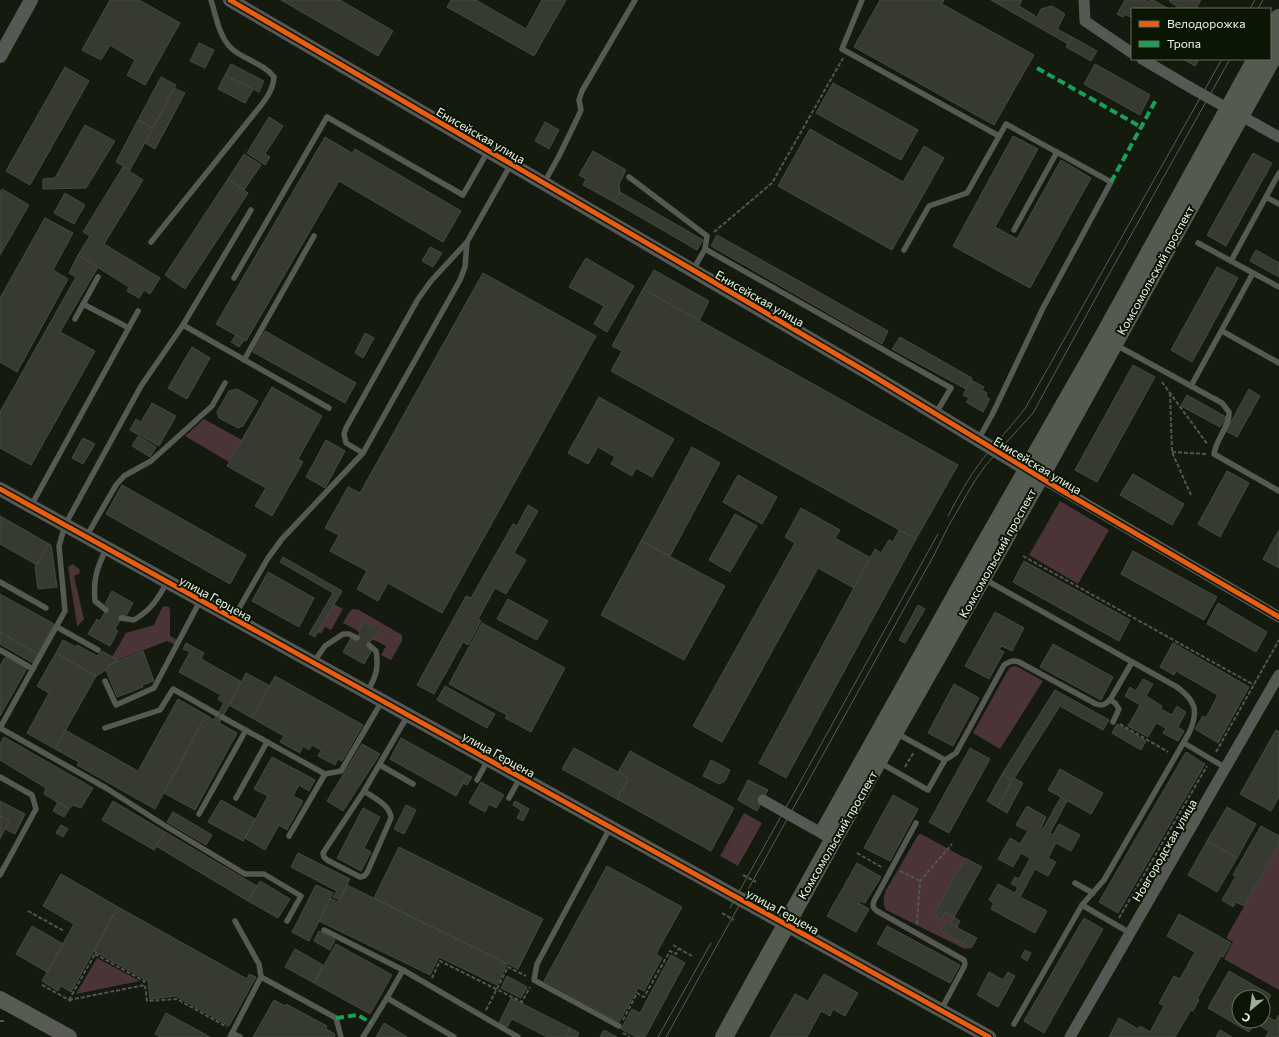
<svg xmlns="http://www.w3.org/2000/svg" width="1279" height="1037" font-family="Commissioner,sans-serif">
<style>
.green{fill:#4a3437}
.building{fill:#363a31;stroke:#454a40}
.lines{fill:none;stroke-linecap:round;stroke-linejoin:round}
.path{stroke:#525650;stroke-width:2;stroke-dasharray:4 2;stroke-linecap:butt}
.service{stroke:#565853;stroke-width:5.5}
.minor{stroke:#565853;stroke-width:11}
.tertiary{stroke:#565853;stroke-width:14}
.secondary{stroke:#575b54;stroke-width:16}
.primary{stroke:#555a51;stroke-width:18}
.tram{stroke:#585b55;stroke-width:1}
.quiet{stroke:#1a9f57;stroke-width:4;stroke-dasharray:8 4;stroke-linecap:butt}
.cycleway-casing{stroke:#0b1503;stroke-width:8}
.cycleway{stroke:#e95d12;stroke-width:5}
.labels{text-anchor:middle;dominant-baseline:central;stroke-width:4;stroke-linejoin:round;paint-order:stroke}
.street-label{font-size:12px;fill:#eff7e9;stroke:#0b1503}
</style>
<rect width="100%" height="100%" fill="#151a0f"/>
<g class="green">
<polygon points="204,419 242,440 229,462 185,436"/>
<polygon points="1060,501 1109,530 1078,584 1029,555"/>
<polygon points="73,564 79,569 80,573 74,576 84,619 78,626 77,625 68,567"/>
<polygon points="334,604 343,609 331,630 325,627 321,634 318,632"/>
<polygon points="165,606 169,607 170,611 170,636 179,641 176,645 167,641 118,660 112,657 126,633 154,625 162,608"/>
<polygon points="353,609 359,610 402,635 402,641 391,660 381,655 386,646 374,640 380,629 364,621 358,631 343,623 350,611"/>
<polygon points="1016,666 1043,681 1000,749 973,733 1008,670 1011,667"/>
<polygon points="744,813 762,823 738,866 720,856"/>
<path d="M 921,834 L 965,858 L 934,914 L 942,919 L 945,912 L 954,917 L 950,923 L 946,921 L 941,931 L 971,948 L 965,949 L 886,910 C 883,903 883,899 885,892 L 918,835 Z"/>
<polygon points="1279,845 1279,990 1224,959 1233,942 1226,938"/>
<polygon points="97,958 140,981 76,994"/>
</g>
<g class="building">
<polygon points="110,0 139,0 180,23 145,85 127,75 135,60 110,45 101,60 82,50"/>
<polygon points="281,0 340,0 393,31 378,56"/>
<polygon points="451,0 476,0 526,29 542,0 566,0 534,56 447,7"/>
<polygon points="880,0 944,0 942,4 1034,55 994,125 854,47"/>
<polygon points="991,0 1022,0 1019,6 1037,17 1041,9 1052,6 1065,14 1057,29 1072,37 1068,44"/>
<polygon points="1125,0 1146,0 1149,2 1150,0 1153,0 1169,9 1132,9 1132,18 1125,14 1123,17 1117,14"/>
<polygon points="1170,0 1201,0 1196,9 1181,9 1169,1"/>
<polygon points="1072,37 1097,51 1091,61 1066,47"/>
<polygon points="199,43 214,50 205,68 190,61"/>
<polygon points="1183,59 1199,59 1195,66"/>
<polygon points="231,64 264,81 259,92 225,75"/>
<polygon points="1095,64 1150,95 1140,115 1084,84"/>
<polygon points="65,67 89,81 30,185 6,171"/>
<polygon points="225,75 253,89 245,103 218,89"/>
<polygon points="161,77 176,85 153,128 138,120"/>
<polygon points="833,83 918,130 901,160 816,113"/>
<polygon points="174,88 185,93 155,149 145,143"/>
<polygon points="269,117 283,126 265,154 270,157 265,165 247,153"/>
<polygon points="138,120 153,128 130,170 116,162"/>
<polygon points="545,122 559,130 549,149 535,141"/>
<polygon points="85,125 115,141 86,188 43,189 43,179 55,178"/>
<polygon points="810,129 903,182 924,146 944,158 892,250 778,186"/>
<polygon points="1013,136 1038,149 995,227 1017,239 1061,160 1091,178 1030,288 953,246"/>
<polygon points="325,137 352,153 355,149 461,211 443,242 339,181 246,341 216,324"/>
<polygon points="593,151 626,170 619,184 620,192 614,202 583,185 586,179 579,175"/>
<polygon points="1253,153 1272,163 1226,246 1207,235"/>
<polygon points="244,154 261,165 244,190 228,179"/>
<polygon points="123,167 143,180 104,244 160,278 150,294 144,290 139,298 127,291 129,287 78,255 90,236 83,232"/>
<polygon points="228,179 248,193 185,289 165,275"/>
<polygon points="2,189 29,205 0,255 0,192"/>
<polygon points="620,192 703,240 697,250 614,202"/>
<polygon points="65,193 85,205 74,224 54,213"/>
<polygon points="45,218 73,233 53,270 68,279 17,372 0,362 0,298"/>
<polygon points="717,235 888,331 882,344 711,246"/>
<polygon points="430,247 442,253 433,267 422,261"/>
<polygon points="1256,250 1279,263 1279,277 1250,261"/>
<polygon points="78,255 98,267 60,332 95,351 31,465 0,448 0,412 76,277 69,273"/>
<polygon points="586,258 634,286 607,332 594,324 604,306 569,287"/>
<polygon points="1217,267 1238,278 1192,362 1171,350"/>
<polygon points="654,270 709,301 699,321 643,289"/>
<polygon points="483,273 596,336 442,613 388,583 378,601 357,589 367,571 330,551 339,535 325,528 348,487 360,493"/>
<polygon points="643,289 958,465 916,539 611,371 622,351 612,346"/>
<polygon points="265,331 356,383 345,403 253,352"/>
<polygon points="365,333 374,338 363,358 355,353"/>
<polygon points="236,335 244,340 239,347 231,342"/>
<polygon points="900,337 972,378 966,389 892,349"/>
<polygon points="192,347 210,358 187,399 168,388"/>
<polygon points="1133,365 1155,377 1097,482 1075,470"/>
<polygon points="971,380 984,387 982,390 987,393 986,396 990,399 983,412 966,402 969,398 963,395"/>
<polygon points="272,387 322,416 298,459 303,462 272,516 255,506 266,488 227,466"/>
<polygon points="237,389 258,401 243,426 238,428 219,418 217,412 229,391"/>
<polygon points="1249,389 1260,396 1237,437 1226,431"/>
<polygon points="1187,395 1226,417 1220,427 1181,406"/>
<polygon points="599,397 674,439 652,477 636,468 632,476 611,464 615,457 598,447 588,464 568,453"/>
<polygon points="152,403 176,416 159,446 130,430 136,419 141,422"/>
<polygon points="138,436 156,447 150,457 132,446"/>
<polygon points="83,438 95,444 83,464 72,458"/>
<polygon points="326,440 345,451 325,488 306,477"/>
<polygon points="692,447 720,463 670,556 641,541"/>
<polygon points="1227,471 1249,483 1220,537 1198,524"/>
<polygon points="1133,474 1184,504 1172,525 1120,495"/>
<polygon points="738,475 777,497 762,524 723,502"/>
<polygon points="122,485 246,555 230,584 106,514"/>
<polygon points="528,505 538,511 514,553 526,560 506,594 495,588 478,619 481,621 468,645 463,642 434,694 417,685 466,596 471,598 513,524 517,526"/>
<polygon points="801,508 840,530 835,538 871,558 854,588 818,568 722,742 693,726 795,543 785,537"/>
<polygon points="735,514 757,526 730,572 709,560"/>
<polygon points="0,516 49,544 37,565 0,544"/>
<polygon points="899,530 916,539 786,778 759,763 875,549 881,553 889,540 893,542"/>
<polygon points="1279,530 1279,568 1263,559"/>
<polygon points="641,541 725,586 684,660 601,615"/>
<polygon points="49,544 51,545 57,587 38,589 35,567"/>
<polygon points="1133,551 1217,597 1204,620 1121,574"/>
<polygon points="283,557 342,591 315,637 309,634 333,593 280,562"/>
<polygon points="1024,561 1130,620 1119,641 1013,582"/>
<polygon points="268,572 314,598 299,627 252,601"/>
<polygon points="112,591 133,603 126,616 123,615 115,629 118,631 110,646 88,634 97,619 100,621 106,610 108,606 105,604"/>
<polygon points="0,594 54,624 38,654 0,632"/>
<polygon points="508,599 548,621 537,640 497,619"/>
<polygon points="1218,603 1267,632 1256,652 1207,624"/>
<polygon points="918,605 925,609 905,643 899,640"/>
<polygon points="995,612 1024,628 1012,651 1002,646 999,649 1004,652 989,679 965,666"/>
<polygon points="364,621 380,630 374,640 372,639 367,647 372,650 364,664 343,652 351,638 355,641 360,633 358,631"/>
<polygon points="482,623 565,668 531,732 505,718 507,715 449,684"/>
<polygon points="0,632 38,654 33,663 0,644"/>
<polygon points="63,640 76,647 77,645 97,656 102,651 118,660 111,664 106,670 96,676 56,653"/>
<polygon points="186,643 204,653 201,659 242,682 219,723 237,733 195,810 164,793 206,715 214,720 224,703 218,699 221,695 179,672 190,652 183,649"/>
<polygon points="1173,643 1249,687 1218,743 1195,729 1203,716 1206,718 1218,695 1176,671 1174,675 1160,667"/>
<polygon points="1053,644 1113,677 1101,700 1040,667"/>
<polygon points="143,651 154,681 142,685 143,687 117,697 106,670 111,664"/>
<polygon points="56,653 96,676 55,749 27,733 49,693 37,686"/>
<polygon points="5,657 27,668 0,716 0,666"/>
<polygon points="246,673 270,686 252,718 229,705"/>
<polygon points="275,676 363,725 342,761 338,759 335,765 318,756 321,750 312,745 309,750 303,746 300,753 280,742 284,736 252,718"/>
<polygon points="1143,679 1153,684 1146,696 1162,706 1161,709 1172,715 1177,706 1186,712 1178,727 1184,731 1178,741 1163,733 1166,728 1156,723 1148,737 1128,726 1140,705 1125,696 1130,687 1136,691"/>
<polygon points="954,684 979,698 953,746 928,733"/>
<polygon points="445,686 495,714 487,728 437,700"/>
<polygon points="1055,690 1109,720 1103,730 1060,706 1013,780 1002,774"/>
<polygon points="178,699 206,715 155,809 77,765 79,762 55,749 65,730 138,771"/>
<polygon points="1117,724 1146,741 1141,750 1112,733"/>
<polygon points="1276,730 1279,732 1279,797 1271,811 1240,794"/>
<polygon points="4,737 93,788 81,808 73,805 69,809 44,794 46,788 0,760 0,744"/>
<polygon points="401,738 468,775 456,796 390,759"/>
<polygon points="362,744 380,754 343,811 327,801"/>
<polygon points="574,748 629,778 617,799 562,769"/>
<polygon points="970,748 990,759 949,833 929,822"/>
<polygon points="630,751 734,808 711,851 617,799 629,778 618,772"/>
<polygon points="1186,752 1205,764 1118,913 1099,902"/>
<polygon points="272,757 315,780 309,791 299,785 293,796 303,801 287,830 279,825 265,850 245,838 268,796 254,789"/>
<polygon points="711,760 730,770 725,781 719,784 703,776"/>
<polygon points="1060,769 1103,793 1091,814 1048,790"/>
<polygon points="1002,774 1013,780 997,807 987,801"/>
<polygon points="468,775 472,777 467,785 463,783"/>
<polygon points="1014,778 1023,783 1007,813 997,807"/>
<polygon points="748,780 768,790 757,811 738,800"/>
<polygon points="481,782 504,795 496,808 489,804 485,812 469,803"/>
<polygon points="893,795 918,809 890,861 864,848"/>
<polygon points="1061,797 1067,801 1050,833 1053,835 1059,824 1080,835 1071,851 1056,843 1048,858 1056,862 1048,876 1035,869 1020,897 1047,911 1035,933 991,909 994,903 989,900 998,884 1015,893 1018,887 1011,884 1015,877 1019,879 1030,858 1021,853 1013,867 998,859 1010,838 1020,844 1028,831 1016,825 1027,806 1046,817 1041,828 1043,829"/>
<polygon points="221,800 255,819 243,841 208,822"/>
<polygon points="0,801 25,814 15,834 5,829 9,821 0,816"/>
<polygon points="113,801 165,832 154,850 102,820"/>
<polygon points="515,801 529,809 523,821 517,818 521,810 513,805"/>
<polygon points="58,802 69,809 64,817 53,811"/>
<polygon points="406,805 416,810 404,834 394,829"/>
<polygon points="1227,807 1256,824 1237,858 1207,841"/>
<polygon points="363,808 380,817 364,848 371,852 361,871 337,858"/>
<polygon points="173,812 212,835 206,845 167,822"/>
<polygon points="0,816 9,821 0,839"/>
<polygon points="61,825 68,829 63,837 56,833"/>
<polygon points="1261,826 1279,836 1279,845 1244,906 1236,902 1233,907 1222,900 1236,876 1233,875"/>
<polygon points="165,832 257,886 248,901 156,846"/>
<polygon points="1207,841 1237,858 1217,892 1188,875"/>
<polygon points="399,847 543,919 518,969 374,898"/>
<polygon points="298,853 350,879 340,900 333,897 337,891 291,867"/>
<polygon points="965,858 982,867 954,917 945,912 942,919 934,914"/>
<polygon points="857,863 881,877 865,903 860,901 859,903 869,909 856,932 827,916"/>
<polygon points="607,866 682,907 656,954 662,958 644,991 638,988 619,1022 544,981"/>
<polygon points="61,874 118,907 71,992 61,986 58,991 42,981 74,924 43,906"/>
<polygon points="260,881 290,899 278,918 248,901"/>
<polygon points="316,885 333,893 309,941 292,932"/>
<polygon points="347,885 507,964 497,985 439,957 430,975 319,921 330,898 338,902"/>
<polygon points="118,907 247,979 249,974 256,977 229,1026 176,996 150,999 148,981 94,951"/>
<polygon points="1179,914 1231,943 1223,957 1221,956 1197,999 1199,1000 1193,1011 1191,1010 1175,1037 1109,1037 1119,1018 1138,1029 1140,1026 1150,1032 1164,1006 1159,1003 1174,976 1180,979 1195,952 1167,936"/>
<polygon points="954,917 960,921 957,927 950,923"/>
<polygon points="1084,918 1103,929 1044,1033 1024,1021"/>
<polygon points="946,921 969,934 963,944 941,931"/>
<polygon points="32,926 63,944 47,972 16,954"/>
<polygon points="887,926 960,965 950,983 877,944"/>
<polygon points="319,931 335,940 330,950 314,941"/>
<polygon points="969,934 977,938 971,948 963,944"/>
<polygon points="336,944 392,975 370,1014 314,983"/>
<polygon points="295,949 323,965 314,983 285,967"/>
<polygon points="1025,950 1031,953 1027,961 1021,957"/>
<polygon points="671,955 685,963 645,1037 636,1037 621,1029 632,1009 640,1013"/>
<polygon points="1229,971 1271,995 1263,1009 1263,997 1239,997 1239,1021 1256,1021 1249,1032 1208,1008"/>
<polygon points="989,972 1003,980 1008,972 1015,976 998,1007 977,995"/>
<polygon points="824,974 858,993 845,1016 833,1009 830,1016 821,1011 807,1037 770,1037 795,994 808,1001"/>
<polygon points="507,976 527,987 521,998 501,988"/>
<polygon points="511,998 570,1028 566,1037 547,1037 512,1019 507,1027 499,1023"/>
<polygon points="274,1000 285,1006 286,1004 327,1026 326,1029 335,1034 334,1037 253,1037"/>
<polygon points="166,1013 190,1026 210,1037 160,1037 155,1034"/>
<polygon points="1263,1014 1275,1021 1279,1015 1279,1037 1266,1037 1269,1031 1255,1023 1256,1021 1263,1021"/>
<polygon points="384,1023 407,1037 376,1037"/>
<polygon points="570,1028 579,1033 577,1037 566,1037"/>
<polygon points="604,1030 617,1037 600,1037"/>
<polygon points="1220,1030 1232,1037 1216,1037"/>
</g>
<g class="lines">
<g class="path">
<polyline points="714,232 772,183 843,58"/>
<polyline points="1162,382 1208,445"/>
<polyline points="1170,393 1172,452 1191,495"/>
<polyline points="1172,452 1207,454"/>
<polyline points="1023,556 1254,685"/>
<polyline points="1120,724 1168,752"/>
<polyline points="1216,752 1279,640"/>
<polyline points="905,767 914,752"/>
<polyline points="857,853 883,868"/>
<polyline points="900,871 920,881"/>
<polyline points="743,875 756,882"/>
<polyline points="28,911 64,931"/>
<polyline points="722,913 734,920"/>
<polyline points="1119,918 1207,766"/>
<polyline points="917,924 920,881 952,844"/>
<polyline points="673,945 692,956"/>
<polyline points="95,954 144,981 145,985"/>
<polyline points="432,978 440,961 522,1002 530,987"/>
<polyline points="42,985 71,1001"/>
<polyline points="69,1000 145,985 147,1001 177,999 227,1027"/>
<polyline points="69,1000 96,952"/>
<polyline points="486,1010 508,967 526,976"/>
<polyline points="623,1020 637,993 644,997 670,951 676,954 679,949"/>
<polyline points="0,1021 5,1021"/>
<polyline points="623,1033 630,1037"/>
</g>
<g class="service">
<polyline points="862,0 842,49 999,136"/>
<polyline points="629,177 707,236 705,249 693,270"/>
<polyline points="544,183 559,156 577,119 581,110 579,100 582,91 635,0"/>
<polyline points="1266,197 1279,204"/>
<polyline points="1014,230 1057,152"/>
<path d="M 151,242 L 254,114 C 263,103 273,92 274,77 C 263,63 245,60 232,49 C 219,37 216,16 211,0"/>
<polyline points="705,249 951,388 936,413"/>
<polyline points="904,250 929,206 967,193 1006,124 1111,182 1043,308 992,415 978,440"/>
<polyline points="1231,261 1279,173"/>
<polyline points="1253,273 1279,287"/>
<polyline points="234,278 327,117 463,195 488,151"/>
<polyline points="83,304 129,328"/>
<polyline points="75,319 98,277"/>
<polyline points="183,325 329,408"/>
<polyline points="1222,331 1279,363"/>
<polyline points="1116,345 1191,386 1253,273 1198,243"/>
<polyline points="244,360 314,236"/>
<path d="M 1191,386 L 1222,403 L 1229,412 C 1230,426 1216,439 1214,454 L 1279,491"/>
<polyline points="363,453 346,443 344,434 346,428 418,299 431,281 467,242 511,164"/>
<polyline points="31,506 138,311"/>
<polyline points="86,537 116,485 124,476 151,461 212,406 225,383"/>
<path d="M 984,579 L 1177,687 C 1196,701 1199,711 1189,733 L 1104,880 L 1082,905 L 1014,1024"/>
<polyline points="0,582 46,608"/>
<path d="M 106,610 L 95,601 C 93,579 97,568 106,549"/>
<polyline points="234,617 268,558 282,539 363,453 460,280 465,267 467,242"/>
<path d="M 121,618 L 134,620 C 151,610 158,599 167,582"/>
<polyline points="57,627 98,650"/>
<polyline points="0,650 33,669"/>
<polyline points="313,663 325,646 343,634 349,634 357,638"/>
<polyline points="105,681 116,705 154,688 200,601"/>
<path d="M 367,692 C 376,677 379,668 376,651 L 369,645"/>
<polyline points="1110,700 1115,703 1119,709 1113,722"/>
<polyline points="222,717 325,774 341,771 382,701"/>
<polyline points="0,728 65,611 59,546 65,525 141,386 183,325 251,210"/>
<polyline points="0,728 106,788 164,825 245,874 264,874 301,896 287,921"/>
<polyline points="105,728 160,710 173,689 217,714"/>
<polyline points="1184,743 1226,768"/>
<path d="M 945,760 L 956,753 L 1004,665 C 1010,661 1013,660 1019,662 L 1096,704 C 1102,706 1105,705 1110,700 L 1132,662"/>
<polyline points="879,762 928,790 945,760 896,733"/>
<polyline points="380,765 413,784"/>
<polyline points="0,777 32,795 36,809 0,875"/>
<polyline points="477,780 488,760"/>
<path d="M 364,791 C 374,798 390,805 391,818 L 367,873 L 364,876 L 360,877 L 327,860 L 324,857 L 323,853 L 364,791 L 408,715"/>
<polyline points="236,798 267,742"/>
<polyline points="509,798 520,778"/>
<polyline points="199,814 246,730"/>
<path d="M 916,823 L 874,901 C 872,906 873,908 877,911 L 964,960 L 965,964 L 964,967 L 941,1010"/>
<polyline points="610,828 537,964 534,980 619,1026"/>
<polyline points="289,836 325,774"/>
<polyline points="1075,883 1093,893"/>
<polyline points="1082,905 1130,933"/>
<polyline points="324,930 403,970 387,998"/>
<polyline points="403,970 518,1037"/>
<polyline points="261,977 336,1018 341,1037"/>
<polyline points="232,1033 240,1037"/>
<polyline points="230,1037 261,977 259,964 235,921"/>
<polyline points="363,1037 387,998 454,1037"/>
</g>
<g class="minor">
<polyline points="1084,0 1085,21 1132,53"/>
<polyline points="1142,59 1193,89 1279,137"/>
<polyline points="1040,477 1279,617"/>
<polyline points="763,800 830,838"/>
<polyline points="1070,1037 1279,675"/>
</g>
<g class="tertiary">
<polyline points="230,0 870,374 1036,475"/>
<polyline points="0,56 31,0"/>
<polyline points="0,489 989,1037"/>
</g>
<polyline class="secondary" points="0,999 69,1037"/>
<g class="primary">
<polyline points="1270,34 1279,18"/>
<polyline points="826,828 970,570 1103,337 1256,59"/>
<polyline points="724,1037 833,840 1049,461 1279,46"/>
</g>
<g class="tram">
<polyline points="1250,9 1255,0"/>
<polyline points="1258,9 1263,0"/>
<path d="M 948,516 C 958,497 969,477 982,460 C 996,442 1012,426 1026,407 L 1222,59"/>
<polyline points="730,908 938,534"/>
<polyline points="658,1037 711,943"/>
<polyline points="666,1037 934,555 948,527 974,482 985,466 1033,413 1104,283 1230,59"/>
</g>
<g class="quiet">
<polyline points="1037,68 1141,127"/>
<polyline points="1111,182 1157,98"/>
<polyline points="336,1018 358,1015 371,1023"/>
</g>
<defs>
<g id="cycleway">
<polyline points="230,0 693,270 870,374 1061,490 1279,617"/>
<polyline points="0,489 989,1037"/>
</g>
</defs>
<use href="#cycleway" class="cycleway-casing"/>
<use href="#cycleway" class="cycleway"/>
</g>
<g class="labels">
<g class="street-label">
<text transform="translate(481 135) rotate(30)">Енисейская улица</text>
<text transform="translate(1155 270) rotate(-61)">Комсомольский проспект</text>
<text transform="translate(760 298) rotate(30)">Енисейская улица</text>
<text transform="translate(1038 465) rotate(31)">Енисейская улица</text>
<text transform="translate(997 553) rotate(-61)">Комсомольский проспект</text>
<text transform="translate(216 598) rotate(29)">улица Герцена</text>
<text transform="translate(499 754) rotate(29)">улица Герцена</text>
<text transform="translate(837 835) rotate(-60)">Комсомольский проспект</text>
<text transform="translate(1164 850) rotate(-60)">Новгородская улица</text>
<text transform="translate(783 911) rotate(29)">улица Герцена</text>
</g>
</g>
<rect x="1131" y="8" width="140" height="52" fill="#0b1503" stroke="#666f5f"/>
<rect x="1139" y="21" width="20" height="6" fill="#e95d12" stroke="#666f5f"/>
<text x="1167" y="28" font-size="12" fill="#eff7e9">Велодорожка</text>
<rect x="1139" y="41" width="20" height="6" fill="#1a9f57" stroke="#666f5f"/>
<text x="1167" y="48" font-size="12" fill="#eff7e9">Тропа</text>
<g transform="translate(1251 1009) rotate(209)"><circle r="19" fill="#0b1503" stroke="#666f5f"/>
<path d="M0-3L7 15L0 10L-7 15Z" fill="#a3aa9d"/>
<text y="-6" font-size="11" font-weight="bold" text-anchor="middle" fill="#eff7e9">С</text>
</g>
</svg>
